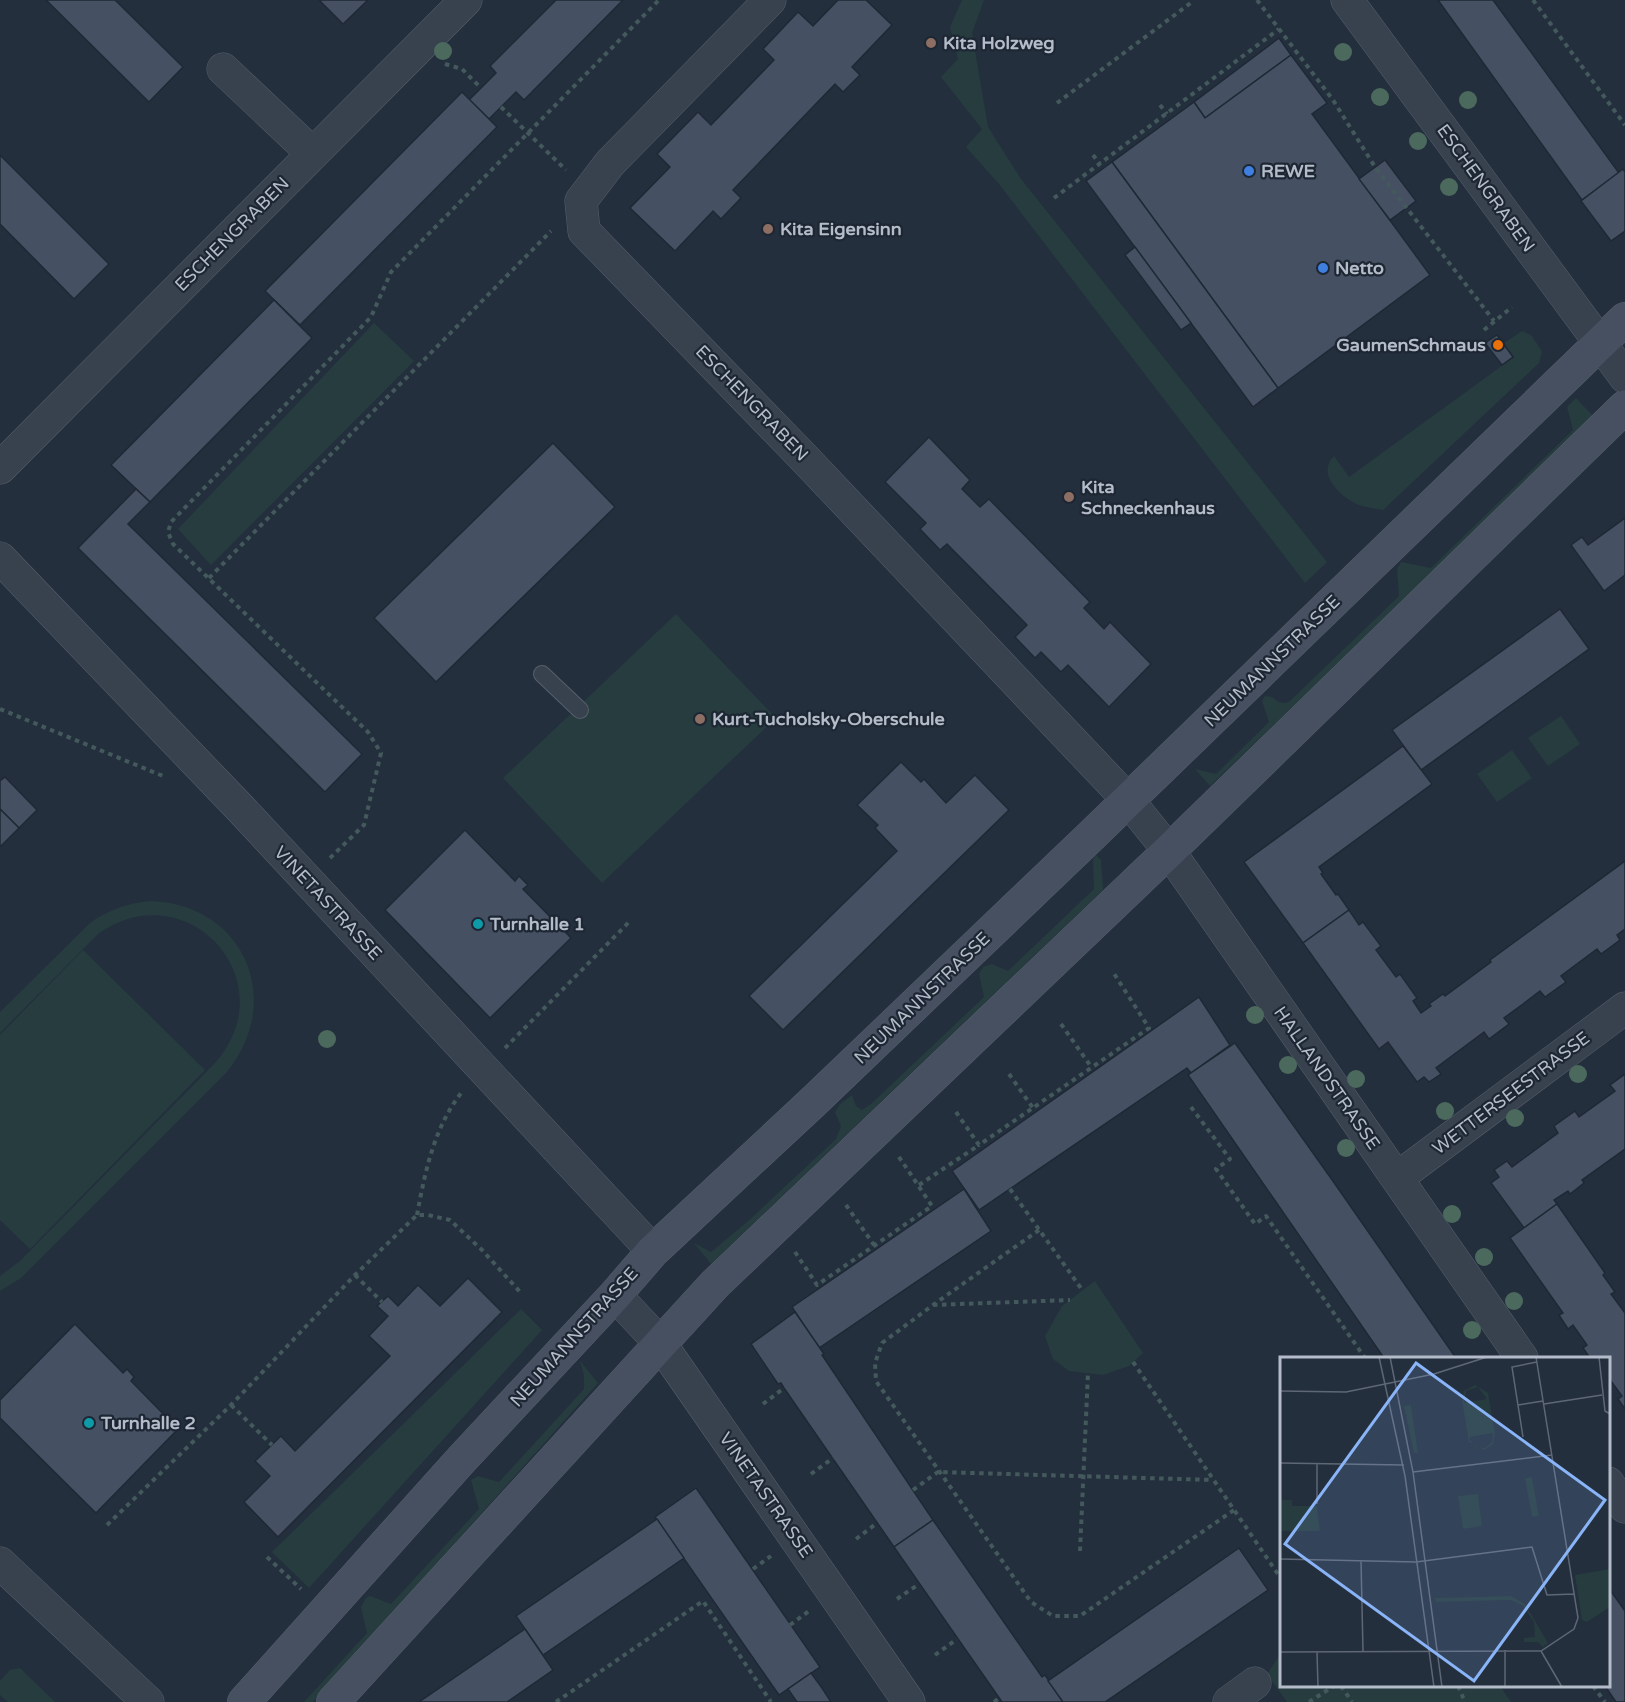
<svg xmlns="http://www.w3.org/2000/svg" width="1625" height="1702" font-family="'Varela Round',sans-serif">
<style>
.green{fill:#263c3f}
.building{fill:#455162;stroke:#1f2835;stroke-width:1.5}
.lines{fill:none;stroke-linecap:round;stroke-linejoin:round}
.lane-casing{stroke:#565f6c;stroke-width:18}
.street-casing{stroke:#565f6c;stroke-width:33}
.secondary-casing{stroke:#565f6c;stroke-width:34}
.path{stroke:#44595c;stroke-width:4;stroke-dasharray:4.5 4.5;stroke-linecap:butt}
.lane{stroke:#38414e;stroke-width:16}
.street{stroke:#38414e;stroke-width:32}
.secondary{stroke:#465061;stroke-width:33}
.tree{fill:#4b6a5d}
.education-dot{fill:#8d6e63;stroke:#1d2633;stroke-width:2}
.shop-dot{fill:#3f7fe0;stroke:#1d2633;stroke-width:2}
.food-dot{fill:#e8710a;stroke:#1d2633;stroke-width:2}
.culture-dot{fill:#0f9aa8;stroke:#1d2633;stroke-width:2}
.labels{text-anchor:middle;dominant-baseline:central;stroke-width:4.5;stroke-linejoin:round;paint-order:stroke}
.poi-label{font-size:18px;font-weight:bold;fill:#b4bcc9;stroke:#1d2633;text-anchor:start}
.street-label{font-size:18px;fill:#b4bcc9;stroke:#1d2633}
.inset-road{fill:none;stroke:#5e6776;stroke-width:1.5}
.view{fill:#8ab4f8;fill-opacity:0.15;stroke:#8ab4f8;stroke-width:3}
.inset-edge{fill:none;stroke:#b4bcc9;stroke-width:3}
</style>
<rect width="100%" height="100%" fill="#242f3e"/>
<g class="green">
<polygon points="962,0 984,0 972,33 988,127 1021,179 1327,562 1305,583 999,184 966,147 982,129 941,77 958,59 950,27"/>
<polygon points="374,323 414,361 211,565 178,529"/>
<path d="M 1522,331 L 1531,335 L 1542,351 L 1539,363 L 1383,510 C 1374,508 1359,507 1351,501 C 1335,491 1318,472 1334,456 L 1349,477 L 1514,357 L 1504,343 Z"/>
<path d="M 1576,398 L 1595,418 L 1210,786 L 1195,769 L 1216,774 L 1269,722 L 1262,701 L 1265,696 L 1272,697 C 1278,702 1282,705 1290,701 L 1399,596 L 1397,569 L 1401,562 L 1431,568 L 1573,430 L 1567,407 Z"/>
<polygon points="676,614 776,718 602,883 503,778"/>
<polygon points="1561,716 1580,744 1548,766 1528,738"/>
<polygon points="1512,750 1532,778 1497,802 1477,774"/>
<polygon points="1096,855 1101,860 1103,890 711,1264 694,1243 711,1252 747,1222 836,1139 841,1126 835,1112 840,1104 852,1095 856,1106 862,1110 872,1103 984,997 979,974 983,967 992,964 1008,971 1094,889 1093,859"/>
<path d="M 151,901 C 246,905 285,1002 226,1073 L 21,1278 L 0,1291 L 0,1276 L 21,1260 L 215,1063 C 287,981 188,872 99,933 L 0,1033 L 0,1012 L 90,923 C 110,909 128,903 151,901 Z"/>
<polygon points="83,950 205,1070 30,1249 0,1220 0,1035"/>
<polygon points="1095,1281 1143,1353 1129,1366 1103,1375 1069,1371 1053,1359 1045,1336 1062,1306"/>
<polygon points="521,1309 542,1330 309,1588 272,1552"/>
<polygon points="580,1361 598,1383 313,1702 304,1702 367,1633 361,1607 366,1598 370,1596 391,1604 479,1509 471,1480 478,1476 499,1482 584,1389 584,1375"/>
<polygon points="1281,1653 1282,1686 1500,1686 1511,1702 1287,1702 1267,1674"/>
<polygon points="20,1668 55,1702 8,1702 0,1695 0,1681 10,1670"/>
</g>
<g class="building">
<polygon points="46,0 115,0 183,67 149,102"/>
<polygon points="319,0 368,0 343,24"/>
<polygon points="556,0 623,0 524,100 516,92 489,119 469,100 496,73 490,66"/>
<polygon points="838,0 866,0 892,25 852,67 860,75 843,92 835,84 733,190 741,198 721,219 713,211 675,251 630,208 670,167 657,154 698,112 711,125 774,60 763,49 798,12 813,26"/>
<polygon points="1438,0 1493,0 1619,173 1582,200"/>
<polygon points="1279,38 1291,55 1205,118 1194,102"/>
<polygon points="1291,55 1327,103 1312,114 1430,275 1278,388 1112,162 1194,102 1205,118"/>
<polygon points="462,92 497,127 300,325 265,291"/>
<polygon points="0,155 109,264 74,299 0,224"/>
<polygon points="1385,160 1416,201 1390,220 1359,179"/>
<polygon points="1112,162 1278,388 1253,407 1086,181"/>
<polygon points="1623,169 1625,172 1625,231 1611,241 1581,201"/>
<polygon points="1135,247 1191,323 1181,330 1125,255"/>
<polygon points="274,300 312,338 150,502 111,465"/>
<polygon points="1497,335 1513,357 1502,365 1485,343"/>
<polygon points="929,437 970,480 962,489 980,507 989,499 1090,602 1084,608 1104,629 1110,622 1151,664 1109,707 1068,665 1061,672 1041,652 1035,658 1015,637 1027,625 947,544 940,550 920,529 926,523 885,482"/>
<polygon points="553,443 615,507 436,682 374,618"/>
<polygon points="136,489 150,502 128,524 362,754 325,792 78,548"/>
<polygon points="1625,518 1625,575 1604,591 1571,545 1582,537 1588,545"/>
<polygon points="1560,609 1589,649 1421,770 1392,730"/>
<polygon points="1403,746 1432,784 1319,867 1323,873 1321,874 1336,895 1338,894 1349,910 1303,943 1244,862"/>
<polygon points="901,762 921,782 924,779 946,803 975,775 1009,810 783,1030 749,996 897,851 875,828 878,825 857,805"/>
<polygon points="5,777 37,810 19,828 0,809 0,781"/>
<polygon points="0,809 19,828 1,846 0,845"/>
<polygon points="465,830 515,881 519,876 528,885 523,889 571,938 490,1018 385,910"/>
<polygon points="1625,861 1625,929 1617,935 1620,940 1601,954 1597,949 1561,976 1566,982 1545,997 1540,991 1523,1004 1504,1018 1509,1024 1489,1039 1484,1032 1436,1068 1441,1074 1429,1082 1424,1077 1417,1082 1388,1042 1379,1049 1303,943 1349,910 1359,925 1363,922 1381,946 1376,950 1396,977 1400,974 1417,998 1413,1001 1421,1013 1431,1006 1429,1004 1443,994 1445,996 1491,962 1490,960"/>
<polygon points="1199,997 1230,1045 1191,1073 1187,1068 979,1210 952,1171"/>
<polygon points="1235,1043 1335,1184 1456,1358 1384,1358 1188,1075"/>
<polygon points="1625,1074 1625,1149 1582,1180 1584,1183 1570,1194 1568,1191 1554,1200 1557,1204 1524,1228 1491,1183 1499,1177 1494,1170 1507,1161 1512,1167 1558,1133 1554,1126 1575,1111 1579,1117 1615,1091 1610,1085"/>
<polygon points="964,1189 991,1231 819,1348 792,1307"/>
<polygon points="1557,1204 1605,1273 1603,1275 1615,1292 1611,1294 1625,1313 1625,1409 1618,1399 1622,1396 1608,1377 1608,1358 1590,1358 1583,1348 1587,1345 1573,1325 1568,1329 1559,1315 1563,1313 1510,1238"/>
<polygon points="468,1278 502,1312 278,1537 244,1502 270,1476 255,1461 281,1436 295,1451 390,1356 369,1336 388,1316 377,1306 388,1296 398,1306 418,1285 440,1306"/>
<polygon points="795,1312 824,1354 822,1355 933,1520 894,1547 784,1388 781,1383 778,1384 751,1344"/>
<polygon points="75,1324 123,1373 127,1369 134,1377 131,1381 178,1429 96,1513 0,1418 0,1400"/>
<polygon points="696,1488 820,1667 779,1695 655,1517"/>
<polygon points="657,1519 684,1558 543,1655 516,1616"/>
<polygon points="933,1520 1042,1677 1045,1675 1063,1702 1002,1702 894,1547"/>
<polygon points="1239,1548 1268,1590 1105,1702 1063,1702 1048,1681"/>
<polygon points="1608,1587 1625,1611 1625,1702 1616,1702 1605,1686 1608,1686"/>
<polygon points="525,1629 553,1670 507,1702 419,1702"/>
<polygon points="811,1673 822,1688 831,1702 797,1702 788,1689"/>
</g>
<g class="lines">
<defs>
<polyline id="lane" points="542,674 580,710"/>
<g id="street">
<polyline points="770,0 610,163 581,201 584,231 806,460 1128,800 1169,851 1522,1358"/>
<polyline points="1347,0 1625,377"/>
<polyline points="223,69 312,153"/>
<polyline points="0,468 466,0"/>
<polyline points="0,558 241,809 653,1251"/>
<polyline points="1397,1178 1625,1008"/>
<polyline points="615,1295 660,1343 909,1702"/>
<polyline points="1608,1483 1625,1507"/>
<polyline points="0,1563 148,1702"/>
<polyline points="1229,1702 1255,1683"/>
</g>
<g id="secondary">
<polyline points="244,1702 461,1460 615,1295 653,1251 813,1102 1091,836 1625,319"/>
<polyline points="333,1702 715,1284 1169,851 1625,407"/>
</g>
</defs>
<use href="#lane" class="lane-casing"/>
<use href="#street" class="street-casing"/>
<use href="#secondary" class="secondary-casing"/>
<g class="path">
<polyline points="1257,0 1333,100 1375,167 1494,321"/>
<polyline points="1533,0 1625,125"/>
<polyline points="445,64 462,69 481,88"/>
<polyline points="1057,103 1192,2"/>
<polyline points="1160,105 1167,114"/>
<polyline points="501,107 566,170"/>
<polyline points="1093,155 1100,164"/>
<polyline points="1054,198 1279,29"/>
<polyline points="1484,330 1512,307"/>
<polyline points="209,578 551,231"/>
<polyline points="0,709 163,776"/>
<polyline points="330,858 364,825 381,753 368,732 173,544 168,532 171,522 371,317 391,272 659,0"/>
<polyline points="1061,1024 1092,1068"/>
<polyline points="505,1048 631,920"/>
<polyline points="1009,1074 1033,1108"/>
<polyline points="1191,1107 1230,1159 1216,1169 1255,1224 1266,1216 1365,1358"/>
<polyline points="956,1112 979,1145 1149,1028 1113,972"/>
<polyline points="919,1185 979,1145"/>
<polyline points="1010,1189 1083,1291"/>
<polyline points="846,1205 874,1245"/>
<path d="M 417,1215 C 425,1172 434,1127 462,1092"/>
<polyline points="1039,1230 933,1305 882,1343 875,1363 876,1381 1031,1602 1053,1616 1080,1616 1234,1510"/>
<polyline points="795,1252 817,1285 932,1206 897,1154"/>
<polyline points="355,1275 382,1302"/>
<polyline points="933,1305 1070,1300"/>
<polyline points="1133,1362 1282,1580"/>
<polyline points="763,1404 784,1388"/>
<polyline points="231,1405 272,1445"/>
<polyline points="811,1474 833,1458"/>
<polyline points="913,1490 938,1472 1213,1480"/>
<polyline points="107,1525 231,1405 355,1275 417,1215 428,1215 450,1220 482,1250 521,1293"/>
<polyline points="856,1539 877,1523"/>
<polyline points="1080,1551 1088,1373"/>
<polyline points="267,1557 301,1589"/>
<polyline points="753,1569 771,1556"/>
<polyline points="897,1599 919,1584"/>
<polyline points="790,1625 809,1611"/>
<polyline points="935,1655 957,1639"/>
<polyline points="1341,1686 1352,1702"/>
<polyline points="1458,1686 1465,1702"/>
<polyline points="1593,1686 1605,1702"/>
<polyline points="556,1702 703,1601 771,1702"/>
<polyline points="994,1702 999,1698"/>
<polyline points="1309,1702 1334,1686"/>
</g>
<use href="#lane" class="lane"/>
<use href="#street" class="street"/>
<use href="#secondary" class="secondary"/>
</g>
<g class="tree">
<circle cx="443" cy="51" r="9"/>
<circle cx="1343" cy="52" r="9"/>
<circle cx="1380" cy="97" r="9"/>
<circle cx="1468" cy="100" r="9"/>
<circle cx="1418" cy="141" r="9"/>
<circle cx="1449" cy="187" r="9"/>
<circle cx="1255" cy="1015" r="9"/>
<circle cx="327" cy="1039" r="9"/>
<circle cx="1288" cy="1065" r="9"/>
<circle cx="1578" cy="1074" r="9"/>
<circle cx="1356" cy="1079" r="9"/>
<circle cx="1445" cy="1111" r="9"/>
<circle cx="1515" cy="1118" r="9"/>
<circle cx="1346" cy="1148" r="9"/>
<circle cx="1452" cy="1214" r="9"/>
<circle cx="1484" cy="1257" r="9"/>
<circle cx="1514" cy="1301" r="9"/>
<circle cx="1472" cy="1330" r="9"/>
</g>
<g class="education-dot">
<circle cx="931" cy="43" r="6"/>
<circle cx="768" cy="229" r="6"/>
<circle cx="1069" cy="497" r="6"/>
<circle cx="700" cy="719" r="6"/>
</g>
<g class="shop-dot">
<circle cx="1249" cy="171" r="6"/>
<circle cx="1323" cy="268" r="6"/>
</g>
<circle class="food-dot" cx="1498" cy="345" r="6"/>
<g class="culture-dot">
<circle cx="478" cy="924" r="6"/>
<circle cx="89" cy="1423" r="6"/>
</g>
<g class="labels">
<g class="poi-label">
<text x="943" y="43">Kita Holzweg</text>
<text x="1261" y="171">REWE</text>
<text x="780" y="229">Kita Eigensinn</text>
<text x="1335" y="268">Netto</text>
<text x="1486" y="345" text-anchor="end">GaumenSchmaus</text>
<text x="1081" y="487">Kita<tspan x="1081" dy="21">Schneckenhaus</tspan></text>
<text x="712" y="719">Kurt-Tucholsky-Oberschule</text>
<text x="490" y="924">Turnhalle 1</text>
<text x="101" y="1423">Turnhalle 2</text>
</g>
<g class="street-label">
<text transform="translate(1486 188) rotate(54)">ESCHENGRABEN</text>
<text transform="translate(232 234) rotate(-45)">ESCHENGRABEN</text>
<text transform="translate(752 403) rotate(46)">ESCHENGRABEN</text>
<text transform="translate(1272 661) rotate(-44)">NEUMANNSTRASSE</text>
<text transform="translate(328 903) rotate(47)">VINETASTRASSE</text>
<text transform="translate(922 998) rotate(-44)">NEUMANNSTRASSE</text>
<text transform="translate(1327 1078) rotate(55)">HALLANDSTRASSE</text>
<text transform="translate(1511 1093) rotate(-37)">WETTERSEESTRASSE</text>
<text transform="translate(574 1337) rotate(-48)">NEUMANNSTRASSE</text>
<text transform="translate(766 1495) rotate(55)">VINETASTRASSE</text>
</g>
</g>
<g transform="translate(1280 1357)">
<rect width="330" height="330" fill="#242f3e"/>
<path d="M 195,28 L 208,36 L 215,77 L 213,87 L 204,93 L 189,85 L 182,44 L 184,34 ZM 198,30 L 207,42 L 184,46 L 186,34 ZM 213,76 L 212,85 L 205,91 L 196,90 L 190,83 L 190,80 ZM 131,48 L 138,96 L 134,96 L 124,49 ZM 252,120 L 259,159 L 252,160 L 245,121 ZM 198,137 L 202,169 L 183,172 L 178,139 ZM 0,143 L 12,143 L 12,149 L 37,149 L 40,174 L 0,174 ZM 330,212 L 330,250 L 307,265 L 302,263 L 295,218 ZM 231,239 L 245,247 L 268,286 L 263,290 L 258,285 L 244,285 L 244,281 L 255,280 L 254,265 L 243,249 L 231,243 L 156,245 L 155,241 Z" fill="#263c3f" fill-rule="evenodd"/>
<path class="inset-road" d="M 99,0 L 125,119 L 154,330M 110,0 L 133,115 L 162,330M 319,0 L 325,54 L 330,57M 0,34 L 66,35 L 154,17 L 207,0M 264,47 L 322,38M 238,48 L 263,44M 243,80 L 232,10 L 257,5M 0,106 L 124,108M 133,115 L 272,98M 37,147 L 37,106M 0,202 L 136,205 L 252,190 L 267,238 L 294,237M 81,204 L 83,294M 225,293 L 225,330M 261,294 L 282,330M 0,295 L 261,294 L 294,272 L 298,261 L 256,0M 37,295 L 38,330"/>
<path class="view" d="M 136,6 L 325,143 L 194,324 L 5,187 Z"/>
<rect width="330" height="330" class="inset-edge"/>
</g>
</svg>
